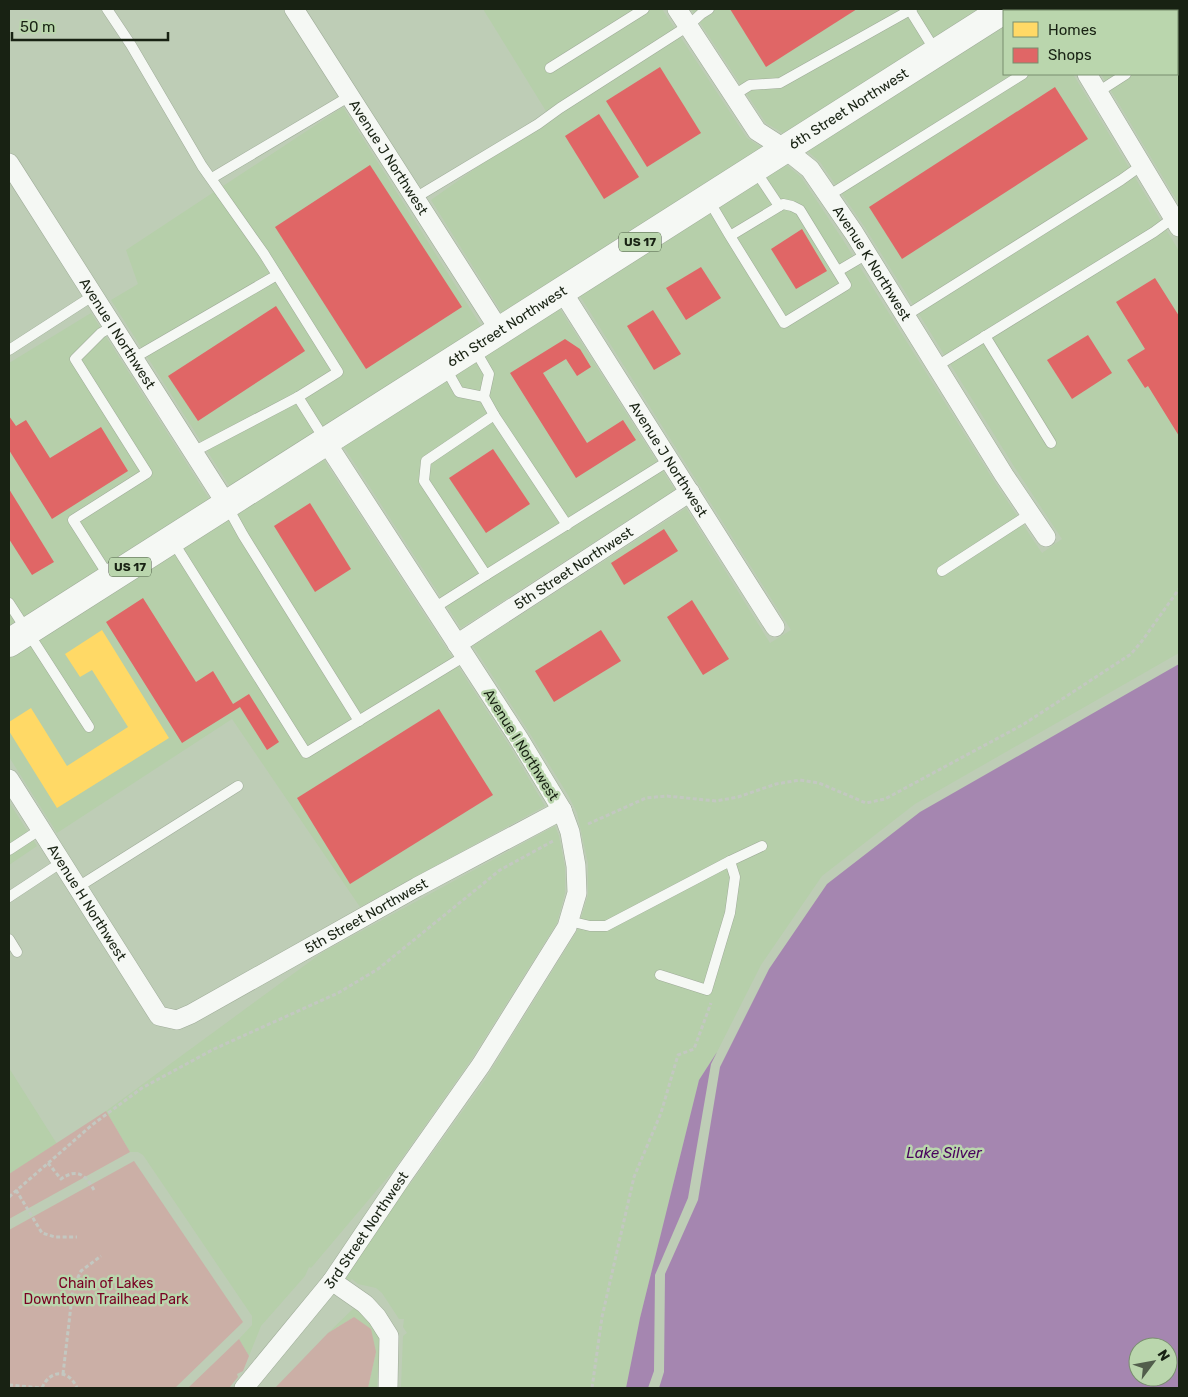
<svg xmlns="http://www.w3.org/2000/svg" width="1188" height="1397" font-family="Rubik,sans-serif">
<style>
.built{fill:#b6cfaa}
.green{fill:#cbafa6}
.water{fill:#a586b0;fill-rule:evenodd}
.homes{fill:#ffd966}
.shops{fill:#e06666}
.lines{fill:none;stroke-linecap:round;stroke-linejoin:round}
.service-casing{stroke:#9fab99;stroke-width:11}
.minor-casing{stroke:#9fab99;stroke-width:20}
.trunk-casing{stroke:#9fab99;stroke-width:29}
.path{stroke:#c3c8c1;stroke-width:3;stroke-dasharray:4 2.5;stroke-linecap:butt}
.service{stroke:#f5f8f4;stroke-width:10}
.minor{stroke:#f5f8f4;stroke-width:19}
.trunk{stroke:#f5f8f4;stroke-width:28}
.labels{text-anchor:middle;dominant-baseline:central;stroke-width:5;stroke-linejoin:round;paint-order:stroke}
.shield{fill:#bad6ad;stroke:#495841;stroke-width:1}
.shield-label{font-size:12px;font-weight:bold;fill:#182213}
.street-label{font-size:14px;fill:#182213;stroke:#bad6ad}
.park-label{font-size:14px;fill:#780022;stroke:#bad6ad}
.water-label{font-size:15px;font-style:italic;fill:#49025d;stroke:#bad6ad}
</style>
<rect width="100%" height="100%" fill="#becdb6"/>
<g class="built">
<polygon points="483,9 662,9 747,138 764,149 504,316 431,200 549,116"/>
<polygon points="691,9 985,9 786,135 766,123"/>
<polygon points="1066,9 1179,9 1179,204 1101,74 1177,74 1177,11 1068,11"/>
<polygon points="1004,22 1004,74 1073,74 1179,251 1179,653 915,804 822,876 761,965 717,1052 699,1080 640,1318 626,1388 401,1388 403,1336 407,1333 403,1327 404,1319 399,1319 382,1293 376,1288 358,1284 352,1279 349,1282 333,1276 411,1183 485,1080 577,931 588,895 588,863 577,813 568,795 529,732 473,646 686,508 770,643 791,630 578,293 784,163 801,177 843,240 994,481 1042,553 1062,539 1015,468 864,226 820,162 805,149"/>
<polygon points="343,107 483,329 232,490 111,300 138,284 126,250"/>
<polygon points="558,306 675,490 461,628 342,444"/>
<polygon points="91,313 211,502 9,631 9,363"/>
<polygon points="322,457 509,745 545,806 360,907 232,719 57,833 9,757 9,656"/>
<polygon points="9,802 37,846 9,865"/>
<polygon points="555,826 559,836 565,868 565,893 557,923 471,1060 393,1171 311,1268 309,1267 305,1276 261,1326 249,1356 239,1339 252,1325 252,1316 143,1155 138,1152 130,1152 106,1111 323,952"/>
<polygon points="9,1068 57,1144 9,1174"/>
<polygon points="355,1307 364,1309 380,1335 377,1388 368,1388 376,1352 354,1317 328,1333"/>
</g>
<g class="green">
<polygon points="106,1111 130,1152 9,1219 9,1174"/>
<polygon points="134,1161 243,1322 175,1388 9,1388 9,1230"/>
<polygon points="354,1317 371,1329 376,1352 368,1388 275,1388 328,1333"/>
<polygon points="239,1339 249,1356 243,1371 237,1374 238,1377 229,1388 188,1388"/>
</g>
<g class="water">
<path d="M 1179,664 L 1179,1388 L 659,1388 L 664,1372 L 665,1274 L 698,1200 L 720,1067 L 769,969 L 827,884 L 920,812 ZM 1138,1347 L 1168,1347 L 1168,1377 L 1138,1377 Z"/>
<polygon points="717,1052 711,1064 688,1198 655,1275 654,1371 648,1388 626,1388 640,1318 699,1080"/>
</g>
<polygon class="homes" points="102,630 169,738 57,808 9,731 9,722 31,708 67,766 128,727 92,670 80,677 65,654"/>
<g class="shops">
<polygon points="730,9 857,9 766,67"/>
<polygon points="1146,9 1179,9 1179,32 1177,28 1177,11 1143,11"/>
<polygon points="660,67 701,133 647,167 606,101"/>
<polygon points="1055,87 1088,139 902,259 869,207"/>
<polygon points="599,114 639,177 604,199 565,136"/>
<polygon points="370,165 462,307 366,369 275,227"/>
<polygon points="802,229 827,271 796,289 771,249"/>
<polygon points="701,267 721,298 686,320 666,288"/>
<polygon points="1155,278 1179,316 1179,436 1148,386 1145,388 1127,360 1145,349 1116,302"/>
<polygon points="276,306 305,351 198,421 168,376"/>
<polygon points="653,310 681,354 654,370 627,326"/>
<polygon points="1088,335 1112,373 1072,399 1047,360"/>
<polygon points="565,339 580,349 591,367 577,376 566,359 543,373 587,443 623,420 636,440 576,478 510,373"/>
<polygon points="9,416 16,426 26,420 50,458 101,427 128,471 52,519 9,450"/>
<polygon points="493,449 530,504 486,533 449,478"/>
<polygon points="9,489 54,562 32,575 9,539"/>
<polygon points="310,503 351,569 315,592 274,526"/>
<polygon points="664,529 678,551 624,585 611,563"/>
<polygon points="143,598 196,682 213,671 233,704 249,694 279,742 267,750 240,707 182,743 106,622"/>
<polygon points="692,600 729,659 703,675 667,617"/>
<polygon points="601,630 621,661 554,702 535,671"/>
<polygon points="439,709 493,795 350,884 297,798"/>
</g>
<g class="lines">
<defs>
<g id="service">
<polyline points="107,9 131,45 202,166 264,254 338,372 298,397 325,440"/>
<polyline points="910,10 936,52"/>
<polyline points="1110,11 1112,9"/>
<polyline points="1177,43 1179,41"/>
<polyline points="550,68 644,9"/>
<polyline points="1098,92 1126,74"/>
<polyline points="734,95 750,85 780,83 912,9"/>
<polyline points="755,170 779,206"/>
<polyline points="212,178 350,96"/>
<polyline points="828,196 1023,74"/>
<polyline points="415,198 538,124 560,108 688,26 701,14 709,9"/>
<polyline points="708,199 730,236 784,323 846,285 800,210 792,206 783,204 730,236"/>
<polyline points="838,271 867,254"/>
<polyline points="905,316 1121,180 1142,165"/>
<polyline points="985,336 1051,443"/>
<polyline points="9,350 94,295"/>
<polyline points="134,358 277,275"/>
<polyline points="937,366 1154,232 1173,218"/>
<polyline points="445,367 459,392 484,397 489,374 474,348"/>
<polyline points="484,397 494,415 426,461 424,481 486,575 670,460"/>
<polyline points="494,415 567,525"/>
<polyline points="193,452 298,397"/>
<polyline points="227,506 243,535 359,721"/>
<polyline points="172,540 306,753 465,656"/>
<polyline points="942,571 1030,514"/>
<polyline points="110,578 73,520 147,473 75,359 101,333 113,326"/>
<polyline points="9,603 89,727"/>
<polyline points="434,608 486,575"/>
<polyline points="9,850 41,829"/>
<polyline points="730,861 762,846"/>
<polyline points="78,887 238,786"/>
<polyline points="9,897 62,862"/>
<polyline points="569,921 590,926 606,926 730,861 735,877 730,913 707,990 660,975"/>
<polyline points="9,939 17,952"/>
</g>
<g id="minor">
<path id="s1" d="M 294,9 L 500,331"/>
<path id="s2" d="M 677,9 L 757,131 L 785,149 L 810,169 L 854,233 L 1004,475 L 1046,537"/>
<polyline points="1053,9 1054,11"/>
<polyline points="1087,74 1179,227"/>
<path id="s3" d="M 9,163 L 227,505"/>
<path id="s4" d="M 562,291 L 775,627"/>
<path id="s5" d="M 457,644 L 690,492"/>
<path id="s6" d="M 9,779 L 159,1016 L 177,1020 L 191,1014 L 417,887 L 562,810"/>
<polyline points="332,1281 365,1304 377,1317 389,1336 388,1388"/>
<path id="s7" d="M 244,1388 L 332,1281 L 402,1177 L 481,1065 L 567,927 L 577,893 L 576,866 L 570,832 L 562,810 L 519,739 L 326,442"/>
</g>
<g id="trunk">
<path id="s8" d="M 9,643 L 1005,9"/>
</g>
</defs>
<use href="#service" class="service-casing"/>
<use href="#minor" class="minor-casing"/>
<use href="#trunk" class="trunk-casing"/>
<g class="path">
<polyline points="588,824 646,798 667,796 716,801 738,797 776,784 800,780 819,783 866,803 885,799 1024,724 1131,654 1142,641 1179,589"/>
<path d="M 48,1163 L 61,1179 C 77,1168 85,1174 94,1190"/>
<polyline points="16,1190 42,1233 55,1237 77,1237"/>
<polyline points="9,1197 92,1125 142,1088 214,1049 338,993 378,969 500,870 553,841"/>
<polyline points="63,1374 73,1288 81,1271 101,1256"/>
<polyline points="9,1385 42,1388"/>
<path d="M 42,1388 C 50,1369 69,1369 77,1388"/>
<polyline points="592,1388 602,1317 634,1177 661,1113 678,1055 694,1049 711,1003"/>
</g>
<use href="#service" class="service"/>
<use href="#minor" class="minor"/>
<use href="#trunk" class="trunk"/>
</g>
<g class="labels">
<g class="shield">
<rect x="619" y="232.5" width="42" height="19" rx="4"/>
<rect x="109" y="557.5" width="42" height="19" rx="4"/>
</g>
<g class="shield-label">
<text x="640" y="242">US 17</text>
<text x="130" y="567">US 17</text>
</g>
<g class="street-label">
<text stroke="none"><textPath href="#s8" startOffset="995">6th Street Northwest</textPath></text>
<text stroke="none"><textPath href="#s1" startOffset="176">Avenue J Northwest</textPath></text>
<text stroke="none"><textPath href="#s2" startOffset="324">Avenue K Northwest</textPath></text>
<text stroke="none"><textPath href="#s8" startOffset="590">6th Street Northwest</textPath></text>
<text stroke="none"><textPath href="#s3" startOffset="202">Avenue I Northwest</textPath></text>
<text stroke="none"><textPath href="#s4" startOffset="199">Avenue J Northwest</textPath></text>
<text stroke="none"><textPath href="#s5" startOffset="139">5th Street Northwest</textPath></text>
<text transform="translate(521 745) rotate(58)">Avenue I Northwest</text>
<text stroke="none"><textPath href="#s6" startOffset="146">Avenue H Northwest</textPath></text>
<text stroke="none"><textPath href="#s6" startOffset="515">5th Street Northwest</textPath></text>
<text stroke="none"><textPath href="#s7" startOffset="200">3rd Street Northwest</textPath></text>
</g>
<g class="park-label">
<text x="106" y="1283">Chain of Lakes<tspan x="106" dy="16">Downtown Trailhead Park</tspan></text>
</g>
<g class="water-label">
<text x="944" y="1153">Lake Silver</text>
</g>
</g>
<rect width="1188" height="1397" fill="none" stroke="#182213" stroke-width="20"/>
<rect x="1003" y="10" width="175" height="65" fill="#bad6ad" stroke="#798e6f"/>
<rect x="1013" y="22" width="25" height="15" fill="#ffd966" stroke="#798e6f"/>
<text x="1048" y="35" font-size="15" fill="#182213">Homes</text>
<rect x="1013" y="48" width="25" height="15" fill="#e06666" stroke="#798e6f"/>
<text x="1048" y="60" font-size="15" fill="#182213">Shops</text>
<g transform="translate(1153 1362) rotate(58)"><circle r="24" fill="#bad6ad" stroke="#798e6f"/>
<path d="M0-4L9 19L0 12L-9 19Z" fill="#525e4c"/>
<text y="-8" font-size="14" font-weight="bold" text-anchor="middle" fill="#182213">N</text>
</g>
<path d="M12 32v8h156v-8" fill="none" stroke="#182213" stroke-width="2.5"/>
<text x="20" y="32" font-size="15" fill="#182213" stroke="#bad6ad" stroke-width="4" paint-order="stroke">50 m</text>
</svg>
